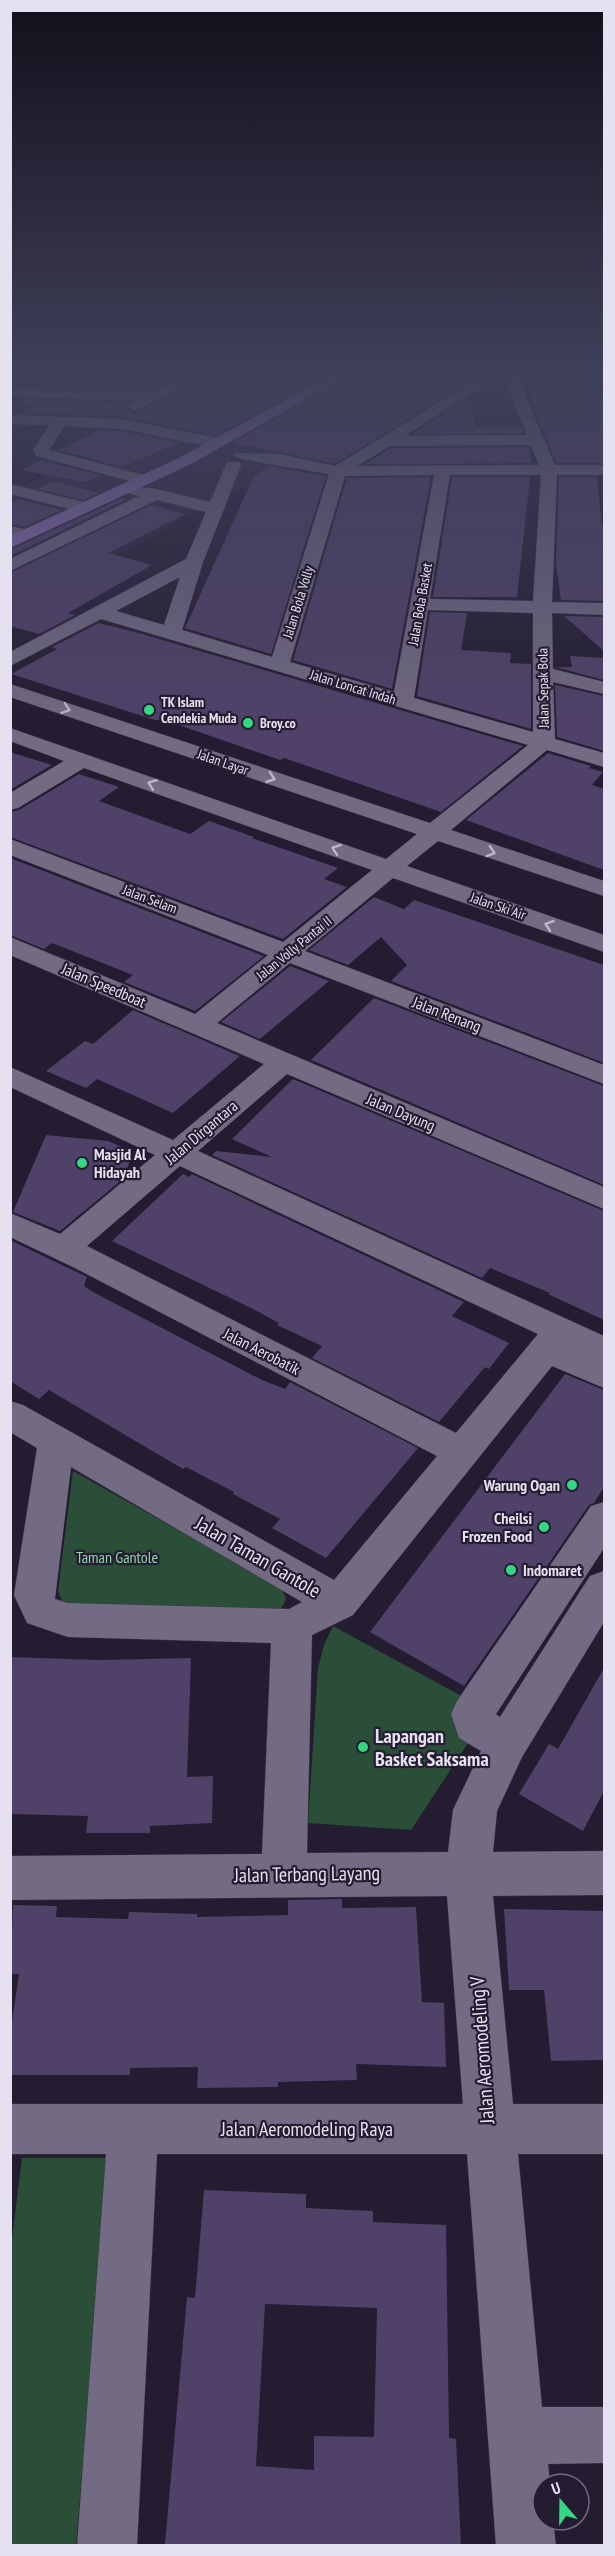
<svg xmlns="http://www.w3.org/2000/svg" width="615" height="2556" font-family="'PT Sans Narrow',sans-serif">
<style>
.built{fill:#2f243f}
.green{fill:#2a4e37}
.building{fill:#504168;fill-rule:evenodd}
.lines{fill:none;stroke-linecap:round;stroke-linejoin:round}
.minor-casing{stroke:#3d3648;stroke-width:1}
.major-casing{stroke:#3d3648;stroke-width:1}
.minor{fill:#736a83;fill-rule:evenodd}
.major{fill:#9075b8;fill-rule:evenodd}
.oneway{stroke:#beb7ca}
.poi-dot{fill:#33d882;stroke:#241c31;stroke-width:2}
.labels{text-anchor:middle;dominant-baseline:central;stroke-width:4.5;stroke-linejoin:round;paint-order:stroke}
.far-street-label{font-size:14px;fill:#e6e1f0;stroke:#241c31}
.far-poi-label{font-size:14px;font-weight:bold;fill:#e6e1f0;stroke:#241c31;text-anchor:start}
.street-label{font-size:16px;fill:#e6e1f0;stroke:#241c31}
.poi-label{font-size:16px;font-weight:bold;fill:#e6e1f0;stroke:#241c31;text-anchor:start}
.park-label{font-size:16px;fill:#90d5a7;stroke:#241c31}
.near-street-label{font-size:20px;fill:#e6e1f0;stroke:#241c31}
.near-poi-label{font-size:20px;font-weight:bold;fill:#e6e1f0;stroke:#241c31;text-anchor:start}
</style>
<rect width="100%" height="100%" fill="#241c31"/>
<polygon class="built" points="257,376 438,376 314,450 11,610 10,492 195,409"/>
<g class="green">
<polygon points="73,1471 273,1583 283,1591 286,1599 281,1609 63,1603 58,1591"/>
<polygon points="333,1626 489,1711 411,1830 308,1823 318,1668 324,1645"/>
<polygon points="22,2158 109,2158 76,2545 11,2546 10,2255"/>
</g>
<g class="building">
<polygon points="46,376 182,376 152,391 37,387"/>
<polygon points="206,376 326,376 216,435 122,417 23,413 31,405 22,404 26,399 129,403 125,408 135,413"/>
<polygon points="349,376 466,376 467,383 335,464 233,443"/>
<polygon points="529,376 595,377 604,405 604,463 556,463 534,410"/>
<polygon points="469,397 475,427 521,427 524,433 413,434"/>
<polygon points="98,430 122,431 179,443 121,467 59,450"/>
<polygon points="529,447 531,463 365,464 391,448"/>
<polygon points="41,460 100,475 84,482 22,470"/>
<polygon points="269,466 326,476 271,654 185,628 254,476"/>
<polygon points="431,477 392,689 293,660 347,478"/>
<polygon points="452,477 530,477 517,597 433,597"/>
<polygon points="559,477 597,477 602,526 604,526 604,601 561,600 556,564"/>
<polygon points="52,481 99,493 83,500 38,489"/>
<polygon points="122,498 127,499 10,556 10,550"/>
<polygon points="19,499 62,510 24,527 10,524 10,503"/>
<polygon points="151,505 185,514 108,553 152,565 68,613 75,615 39,634 10,626 10,573"/>
<polygon points="430,612 467,613 461,650 511,653 510,663 531,664 531,729 417,696"/>
<polygon points="564,616 604,617 604,651"/>
<polygon points="99,623 142,634 523,746 441,812 284,758 280,760 167,721 155,720 11,674 57,649 52,647"/>
<polygon points="570,656 604,658 604,680 555,667 572,667"/>
<polygon points="555,685 604,696 604,751 557,737"/>
<polygon points="10,752 52,765 10,790"/>
<polygon points="548,753 591,766 589,768 603,772 592,785 604,789 604,870 466,820"/>
<polygon points="79,774 119,787 99,801 190,834 209,821 254,837 252,838 338,868 324,879 347,887 283,939 10,837 10,812 19,810"/>
<polygon points="10,858 264,956 195,1011 124,982 133,975 52,943 44,949 10,935"/>
<polygon points="374,897 404,909 414,900 604,965 604,1063 391,981 407,965 381,937 348,965 309,950"/>
<polygon points="290,966 329,981 260,1039 221,1022"/>
<polygon points="374,998 604,1086 604,1185 311,1060"/>
<polygon points="133,1010 240,1056 173,1113 97,1079 86,1088 46,1071 85,1041 93,1044"/>
<polygon points="293,1079 604,1211 604,1320 548,1294 550,1293 490,1268 482,1278 212,1155 216,1151 272,1157 232,1139"/>
<polygon points="46,1135 108,1141 133,1152 124,1178 60,1231 13,1212"/>
<polygon points="183,1174 189,1177 192,1174 464,1302 452,1316 509,1343 489,1369 485,1367 439,1422 312,1358 322,1346 277,1325 279,1323 251,1308 112,1241"/>
<polygon points="10,1240 87,1277 84,1286 93,1292 262,1380 285,1389 290,1382 418,1448 326,1558 272,1528 280,1519 233,1494 234,1492 186,1467 183,1469 49,1390 39,1399 10,1381"/>
<polygon points="565,1374 604,1390 604,1487 594,1503 589,1505 464,1686 370,1632"/>
<polygon points="10,1657 98,1660 191,1658 187,1777 213,1776 212,1823 150,1826 150,1833 86,1833 88,1816 10,1814"/>
<polygon points="604,1668 604,1791 583,1831 519,1794 549,1744 558,1749"/>
<polygon points="342,1899 342,1908 416,1907 422,2002 444,2003 446,2067 356,2064 357,2080 278,2082 278,2087 197,2088 198,2067 130,2068 130,2075 10,2075 10,2034 19,1974 10,1974 13,1905 57,1906 56,1917 128,1919 129,1912 197,1914 197,1917 288,1915 288,1900"/>
<polygon points="504,1909 604,1911 604,2060 551,2061 544,1990 509,1990"/>
<path d="M 204,2190 L 306,2194 L 306,2208 L 373,2211 L 373,2222 L 446,2225 L 449,2438 L 456,2439 L 461,2546 L 165,2544 L 187,2297 L 195,2298 ZM 265,2304 L 377,2308 L 374,2437 L 314,2436 L 314,2470 L 256,2466 Z"/>
</g>
<g class="lines">
<defs>
<g id="minor">
<polygon points="186,376 204,376 134,411 127,407 135,401 10,396 10,388 152,393"/>
<path d="M 482,376 L 498,376 L 405,436 L 527,435 L 503,376 L 517,376 L 555,465 L 604,465 L 604,475 L 557,475 L 552,602 L 604,603 L 604,615 L 552,613 L 553,669 L 604,682 L 604,694 L 553,682 L 555,739 L 604,753 L 604,767 L 547,750 L 451,830 L 604,881 L 604,896 L 438,841 L 407,866 L 604,935 L 604,952 L 393,878 L 305,951 L 604,1065 L 604,1084 L 290,963 L 217,1023 L 604,1187 L 604,1209 L 287,1074 L 198,1151 L 604,1336 L 604,1388 L 552,1366 L 353,1615 L 312,1635 L 307,1853 L 448,1852 L 453,1810 L 481,1751 L 459,1738 L 451,1714 L 457,1701 L 591,1506 L 604,1502 L 604,1548 L 496,1714 L 500,1717 L 590,1576 L 604,1571 L 604,1622 L 522,1757 L 497,1811 L 493,1852 L 604,1851 L 604,1895 L 493,1896 L 513,2104 L 604,2104 L 604,2154 L 518,2154 L 542,2407 L 604,2407 L 604,2463 L 548,2464 L 550,2484 L 543,2484 L 543,2520 L 553,2520 L 556,2546 L 496,2546 L 467,2154 L 157,2154 L 137,2546 L 77,2546 L 106,2154 L 10,2154 L 10,2104 L 463,2104 L 447,1896 L 10,1900 L 10,1856 L 262,1854 L 271,1643 L 68,1637 L 27,1623 L 14,1595 L 37,1448 L 10,1432 L 10,1401 L 23,1405 L 334,1580 L 437,1456 L 75,1268 L 10,1237 L 10,1213 L 60,1234 L 155,1155 L 10,1087 L 10,1067 L 173,1140 L 264,1064 L 10,955 L 10,937 L 195,1014 L 268,955 L 10,855 L 10,839 L 283,942 L 372,870 L 84,768 L 18,808 L 10,810 L 10,793 L 64,761 L 10,741 L 10,728 L 386,859 L 417,834 L 10,697 L 10,684 L 430,823 L 528,745 L 101,619 L 10,666 L 10,652 L 186,559 L 206,512 L 157,500 L 10,571 L 10,559 L 139,496 L 130,494 L 128,490 L 130,486 L 156,489 L 210,502 L 227,462 L 239,462 L 241,465 L 203,562 L 182,630 L 272,657 L 329,474 C 315,471 238,460 234,456 L 236,453 L 279,454 L 335,466 ZM 531,445 L 539,465 L 357,466 L 390,446 ZM 434,475 L 394,692 L 290,662 L 345,476 ZM 450,475 L 541,475 L 533,601 L 430,599 ZM 180,577 L 164,625 L 116,611 ZM 428,610 L 533,613 L 533,732 L 414,698 ZM 180,1166 L 538,1334 L 456,1433 L 87,1246 ZM 71,1467 L 302,1602 L 289,1609 L 68,1603 L 55,1599 Z"/>
<polygon points="10,415 122,419 218,438 226,443 218,448 122,429 65,426 49,450 151,477 153,480 145,485 36,456 33,450 50,425 10,424"/>
<polygon points="10,484 91,504 93,508 85,513 10,494"/>
<polygon points="10,526 33,531 36,535 27,540 10,536"/>
</g>
<polygon id="major" points="330,376 347,376 191,464 10,548 10,536 179,458"/>
</defs>
<use href="#minor" class="minor-casing"/>
<use href="#major" class="major-casing"/>
<use href="#minor" class="minor"/>
<use href="#major" class="major"/>
</g>
<defs><path id="oneway-chevron" d="M-2-3.5L2.5 0L-2 3.5" fill="none" stroke-width="1.6" stroke-linecap="round" stroke-linejoin="round" transform="scale(1.5)"/></defs>
<g class="oneway">
<use href="#oneway-chevron" transform="translate(66 709) rotate(19)"/>
<use href="#oneway-chevron" transform="translate(271 778) rotate(19)"/>
<use href="#oneway-chevron" transform="translate(152 784) rotate(-160)"/>
<use href="#oneway-chevron" transform="translate(336 849) rotate(-160)"/>
<use href="#oneway-chevron" transform="translate(491 852) rotate(18)"/>
<use href="#oneway-chevron" transform="translate(549 925) rotate(-161)"/>
</g>
<linearGradient id="sky" x2="0" y2="1"><stop stop-color="#140f1b"/><stop offset="0.51" stop-color="#3f405a"/><stop offset="1" stop-color="#3f405a" stop-opacity="0"/></linearGradient>
<rect width="615" height="734" fill="url(#sky)"/>
<g class="poi-dot">
<circle cx="149" cy="710" r="6"/>
<circle cx="248" cy="723" r="6"/>
<circle cx="82" cy="1163" r="6"/>
<circle cx="572" cy="1485" r="6"/>
<circle cx="544" cy="1527" r="6"/>
<circle cx="511" cy="1570" r="6"/>
<circle cx="363" cy="1747" r="6"/>
</g>
<g class="labels">
<g class="far-street-label">
<text transform="translate(298 602) rotate(-73)">Jalan Bola Volly</text>
<text transform="translate(420 604) rotate(-80)">Jalan Bola Basket</text>
<text transform="translate(353 687) rotate(17)">Jalan Loncat Indah</text>
<text transform="translate(543 688) rotate(-91)">Jalan Sepak Bola</text>
<text transform="translate(223 762) rotate(19)">Jalan Layar</text>
<text transform="translate(150 899) rotate(21)">Jalan Selam</text>
<text transform="translate(498 906) rotate(19)">Jalan Ski Air</text>
<text transform="translate(294 948) rotate(-39)">Jalan Volly Pantai II</text>
</g>
<g class="far-poi-label">
<text x="161" y="702">TK Islam<tspan x="161" dy="16">Cendekia Muda</tspan></text>
<text x="260" y="723">Broy.co</text>
</g>
<g class="street-label">
<text transform="translate(104 985) rotate(23)">Jalan Speedboat</text>
<text transform="translate(447 1014) rotate(21)">Jalan Renang</text>
<text transform="translate(401 1112) rotate(23)">Jalan Dayung</text>
<text transform="translate(201 1132) rotate(-40)">Jalan Dirgantara</text>
<text transform="translate(262 1351) rotate(27)">Jalan Aerobatik</text>
</g>
<g class="poi-label">
<text x="94" y="1154">Masjid Al<tspan x="94" dy="18">Hidayah</tspan></text>
<text x="560" y="1485" text-anchor="end">Warung Ogan</text>
<text x="532" y="1518" text-anchor="end">Cheilsi<tspan x="532" dy="18">Frozen Food</tspan></text>
<text x="523" y="1570">Indomaret</text>
</g>
<g class="park-label">
<text x="117" y="1557">Taman Gantole</text>
</g>
<g class="near-street-label">
<text transform="translate(258 1557) rotate(30)">Jalan Taman Gantole</text>
<text transform="translate(307 1874) rotate(-1)">Jalan Terbang Layang</text>
<text transform="translate(482 2050) rotate(-94)">Jalan Aeromodeling V</text>
<text x="307" y="2129">Jalan Aeromodeling Raya</text>
</g>
<g class="near-poi-label">
<text x="375" y="1736">Lapangan<tspan x="375" dy="23">Basket Saksama</tspan></text>
</g>
</g>
<rect width="615" height="2556" fill="none" stroke="#e6e1f0" stroke-width="24"/>
<g transform="translate(561 2502) rotate(340)"><circle r="28" fill="#241c31" stroke="#726b7d" stroke-width="1.5"/>
<path d="M0-4.5L10 22L0 15L-10 22Z" fill="#33d882"/>
<text y="-9" font-size="16" font-weight="bold" text-anchor="middle" fill="#e6e1f0">U</text>
</g>
</svg>
